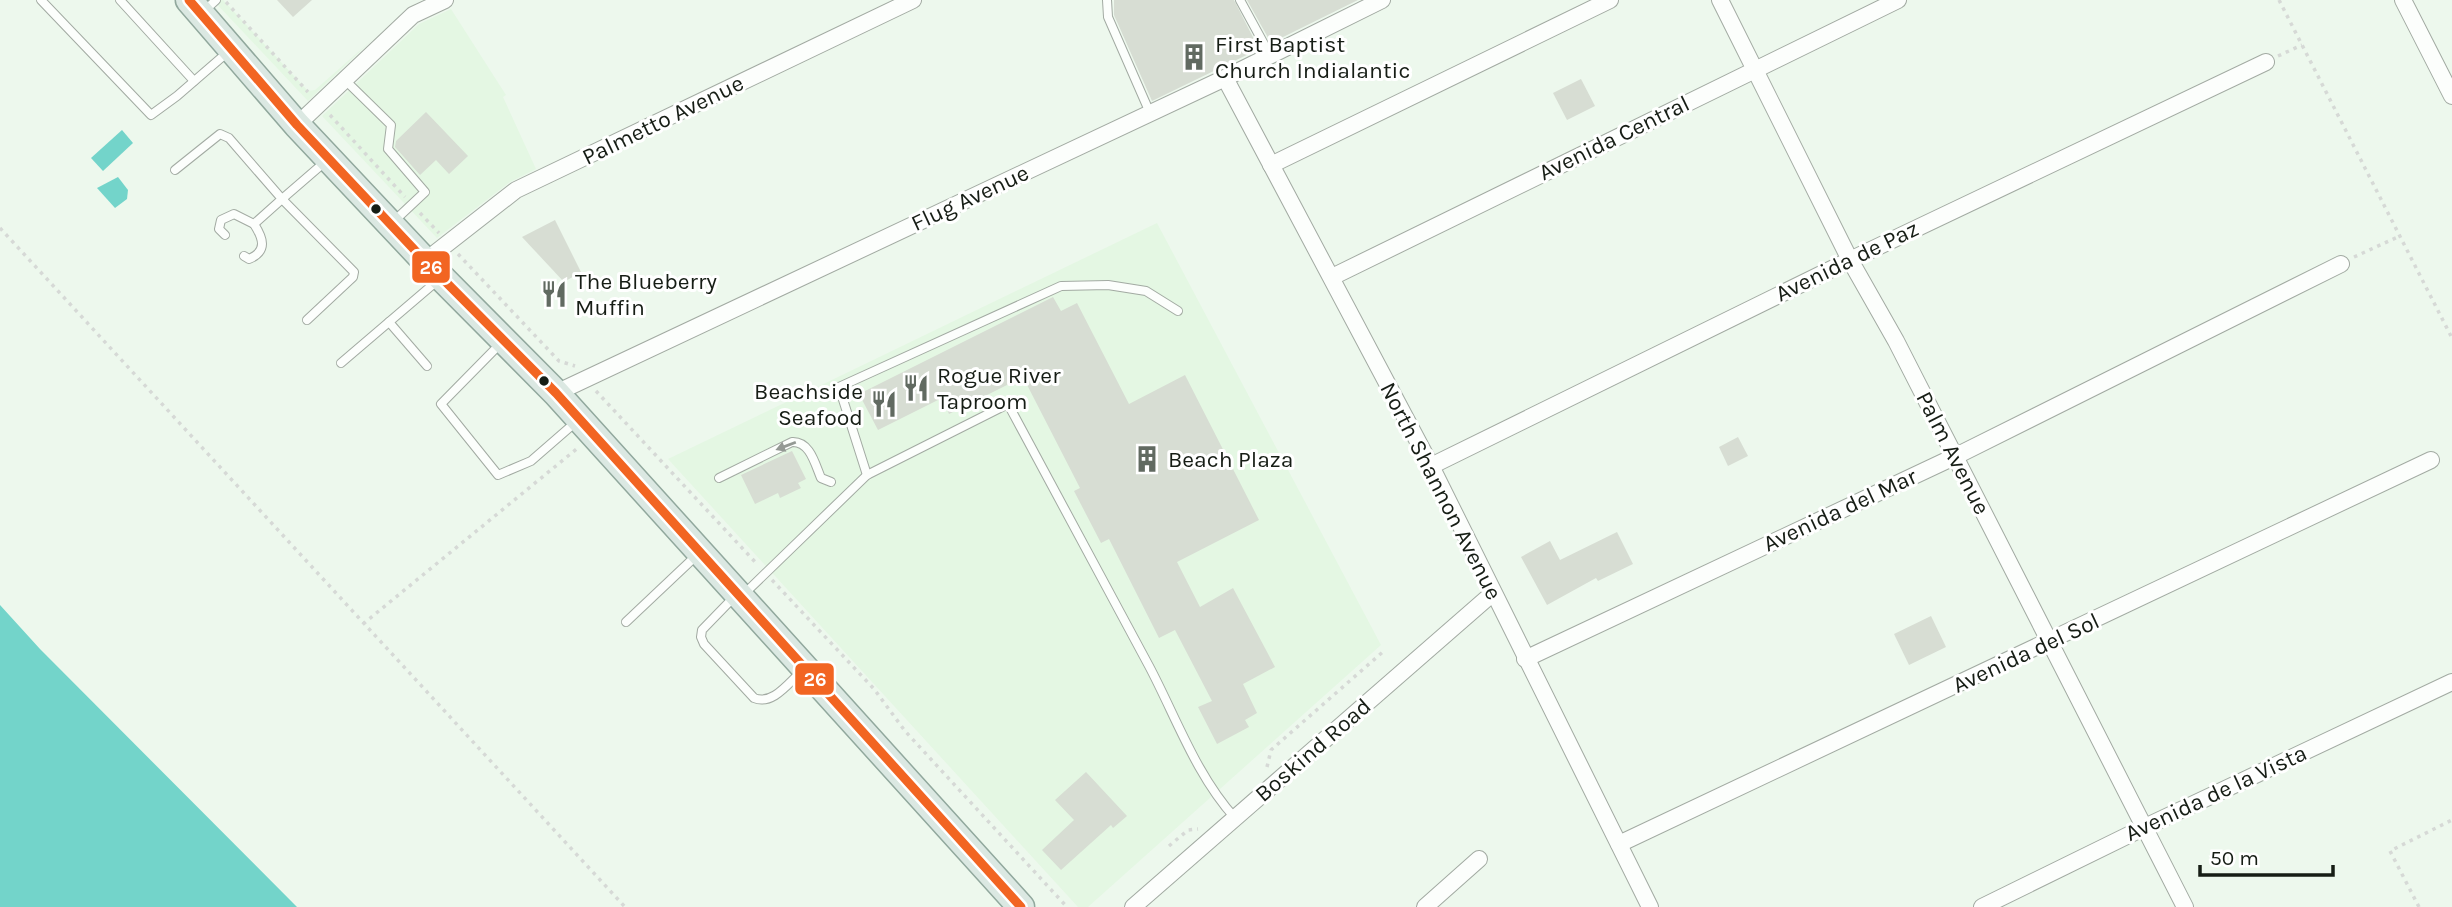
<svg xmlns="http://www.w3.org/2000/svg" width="2452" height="907" font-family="Karla,sans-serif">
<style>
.built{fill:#e4f7e3}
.water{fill:#73d4ca}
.building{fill:#d7ddd3}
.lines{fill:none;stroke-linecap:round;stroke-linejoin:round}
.lane-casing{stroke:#a2aaa2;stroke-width:10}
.street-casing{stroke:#a2aaa2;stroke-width:18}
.primary-casing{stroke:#91a89d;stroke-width:29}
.path{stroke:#d6d9d6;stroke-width:3.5;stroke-dasharray:3.5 5;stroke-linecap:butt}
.lane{stroke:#fcfefc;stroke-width:8}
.street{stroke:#fcfefc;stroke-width:16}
.primary{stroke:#dbe8e2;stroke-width:26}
.bus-1-casing{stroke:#fff;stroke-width:14}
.bus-1{stroke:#f26522;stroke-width:9}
.oneway{fill:#949994}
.bus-dot{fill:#161d15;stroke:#fff;stroke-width:2.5}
.labels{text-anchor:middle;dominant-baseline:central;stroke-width:6;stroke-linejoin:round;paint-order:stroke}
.poi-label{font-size:23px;fill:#161d15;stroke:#fff;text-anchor:start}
.street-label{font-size:23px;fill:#161d15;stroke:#fff}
.line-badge{stroke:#fff;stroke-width:2.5}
.badge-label{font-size:19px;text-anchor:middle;font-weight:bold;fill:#fff}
</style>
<rect width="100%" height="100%" fill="#edf8ed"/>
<g class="built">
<polygon points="213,0 223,0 308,91 315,90 373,39 308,101"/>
<polygon points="451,9 506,95 503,97 536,169 510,182 437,238 322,116 419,24"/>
<polygon points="1157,223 1381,645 1088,907 1078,907 668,459"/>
</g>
<g class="water">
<polygon points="122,130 133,143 103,171 91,158"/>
<polygon points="118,177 128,190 127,199 115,208 97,188"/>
<polygon points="0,605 40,649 297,907 0,907"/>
</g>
<g class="building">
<polygon points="277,0 312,0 293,17"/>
<polygon points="1114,0 1234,0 1259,49 1152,101 1114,15"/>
<polygon points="1247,0 1358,0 1271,43"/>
<polygon points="1581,79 1595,106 1567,120 1553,93"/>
<polygon points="426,112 468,156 449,174 436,160 420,175 395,147 396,141"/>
<polygon points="555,220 581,272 564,282 522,237"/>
<polygon points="1053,297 1061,311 1077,303 1129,404 1185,375 1259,520 1177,562 1200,607 1233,588 1275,667 1243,684 1257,713 1245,720 1249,727 1217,744 1198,707 1212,701 1175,630 1159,638 1109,539 1101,543 1074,491 1080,488 1023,377 949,414 942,398 878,430 859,394"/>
<polygon points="1738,437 1748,456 1728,466 1719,447"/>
<polygon points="792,451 806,479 798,483 801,488 780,498 778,493 755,504 741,475"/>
<polygon points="1617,532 1633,564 1598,581 1596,578 1547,605 1521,557 1550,541 1560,560"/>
<polygon points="1931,616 1946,647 1909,665 1894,634"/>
<polygon points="1086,772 1127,816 1113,828 1111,825 1061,870 1042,850 1074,820 1055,800"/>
</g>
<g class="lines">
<defs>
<g id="lane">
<polyline points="41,0 151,115 177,96 229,51"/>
<polyline points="120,0 194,81"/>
<polyline points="1107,0 1108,17 1150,113"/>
<polyline points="1240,0 1270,55"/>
<polyline points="203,12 216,0"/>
<polyline points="345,80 391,125 388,149 425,192 392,223"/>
<polyline points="175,170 220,134 229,138 282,199 254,224 234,214 221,220 219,229 225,235"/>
<path d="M 244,256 L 249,259 C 268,251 263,238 254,224"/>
<polyline points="307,320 353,277 354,272 282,199 326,161"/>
<polyline points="389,322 427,366"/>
<polyline points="502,342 441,404 498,475 531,461 577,421"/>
<polyline points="341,363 437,281"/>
<polyline points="867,475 839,387 1061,286 1108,285 1146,291 1178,311"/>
<path d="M 719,478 L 792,442 C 810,441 815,464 821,478 L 831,482"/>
<path d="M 743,595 L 867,475 L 1008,404 C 1055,491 1102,578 1149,666 C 1176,717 1196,775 1235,818"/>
<path d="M 735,596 L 702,630 L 701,637 L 704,644 L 754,698 C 773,706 789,682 803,670"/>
<polyline points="626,622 698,554"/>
</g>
<g id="street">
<polyline points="1720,0 1850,260 1896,341 2185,907"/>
<polyline points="2403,0 2452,96"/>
<polyline points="1225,78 1431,466 1650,907"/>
<polyline points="297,125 413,15 445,0"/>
<polyline points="1271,165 1610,0"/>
<polyline points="425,261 516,190 913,0"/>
<polyline points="1332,277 1898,0"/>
<polyline points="556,393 1225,78 1382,0"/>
<polyline points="1431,466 1850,260 2266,62"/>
<polyline points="1525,659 1956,456 2341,264"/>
<polyline points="1619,844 2431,460"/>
<polyline points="1133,907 1493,593"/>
<polyline points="1425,907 1479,859"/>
<polyline points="1982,907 2145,827 2452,682"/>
</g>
<polyline id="primary" points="189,0 297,125 425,261 556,393 1021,907"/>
</defs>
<use href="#lane" class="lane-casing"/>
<use href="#street" class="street-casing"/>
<use href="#primary" class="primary-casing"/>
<g class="path">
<polyline points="2279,0 2452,338"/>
<polyline points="226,2 308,92"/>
<polyline points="2278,56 2302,45"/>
<polyline points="330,115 405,197"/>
<polyline points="420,213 439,233"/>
<polyline points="0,228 625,907"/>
<polyline points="458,254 559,361 575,366"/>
<polyline points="2354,257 2400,236"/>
<polyline points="596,391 757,564"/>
<polyline points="772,580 874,689 905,731 1067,907"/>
<polyline points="363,624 579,447"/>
<polyline points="1267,767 1271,750 1385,650"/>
<polyline points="1169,846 1188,830 1198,829"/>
<polyline points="2419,907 2390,851 2452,820"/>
</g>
<use href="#lane" class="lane"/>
<use href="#street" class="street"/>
<use href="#primary" class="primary"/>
<defs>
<polyline id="bus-1" points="189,0 297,125 425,261 556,393 1021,907"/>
</defs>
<use href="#bus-1" class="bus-1-casing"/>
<use href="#bus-1" class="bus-1"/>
</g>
<defs><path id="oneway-solid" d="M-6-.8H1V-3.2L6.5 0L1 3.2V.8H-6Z" transform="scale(1.75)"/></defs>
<use class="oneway" href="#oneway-solid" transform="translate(786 446) rotate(159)"/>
<defs>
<symbol id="building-bare" viewBox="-9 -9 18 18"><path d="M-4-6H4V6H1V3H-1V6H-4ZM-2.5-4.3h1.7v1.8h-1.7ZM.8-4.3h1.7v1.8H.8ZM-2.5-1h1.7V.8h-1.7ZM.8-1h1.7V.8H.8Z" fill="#616a61" stroke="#fff" stroke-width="2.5" paint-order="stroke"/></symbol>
<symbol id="restaurant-bare" viewBox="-9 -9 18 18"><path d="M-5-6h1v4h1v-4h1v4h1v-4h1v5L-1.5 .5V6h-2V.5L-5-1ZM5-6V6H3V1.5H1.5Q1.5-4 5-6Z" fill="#616a61" stroke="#fff" stroke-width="2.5" paint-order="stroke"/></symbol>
</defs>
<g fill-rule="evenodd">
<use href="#building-bare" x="1175" y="38" width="38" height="38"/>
<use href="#restaurant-bare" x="535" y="275" width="38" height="38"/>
<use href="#restaurant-bare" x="897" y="369" width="38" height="38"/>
<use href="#restaurant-bare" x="865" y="385" width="38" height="38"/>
<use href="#building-bare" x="1128" y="440" width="38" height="38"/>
</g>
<g class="bus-dot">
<circle cx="376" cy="209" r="6"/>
<circle cx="544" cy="381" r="6"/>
</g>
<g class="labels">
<g class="poi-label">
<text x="1215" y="44">First Baptist<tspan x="1215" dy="26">Church Indialantic</tspan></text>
<text x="575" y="281">The Blueberry<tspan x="575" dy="26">Muffin</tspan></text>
<text x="937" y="375">Rogue River<tspan x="937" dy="26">Taproom</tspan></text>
<text x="863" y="391" text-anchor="end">Beachside<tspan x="863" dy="26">Seafood</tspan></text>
<text x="1168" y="459">Beach Plaza</text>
</g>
<g class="street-label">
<text transform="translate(663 120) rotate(-26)">Palmetto Avenue</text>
<text transform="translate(1614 138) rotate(-26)">Avenida Central</text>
<text transform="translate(970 198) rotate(-25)">Flug Avenue</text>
<text transform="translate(1847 261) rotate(-26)">Avenida de Paz</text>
<text transform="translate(1953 453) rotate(63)">Palm Avenue</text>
<text transform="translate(1441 491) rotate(63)">North Shannon Avenue</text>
<text transform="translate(1840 510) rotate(-25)">Avenida del Mar</text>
<text transform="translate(2026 653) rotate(-25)">Avenida del Sol</text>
<text transform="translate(1313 750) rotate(-41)">Boskind Road</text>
<text transform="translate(2216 793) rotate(-25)">Avenida de la Vista</text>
</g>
</g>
<g class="line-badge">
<rect x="411" y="250" width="40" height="34" rx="7" fill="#f26522"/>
<rect x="794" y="662" width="41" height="34" rx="7" fill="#f26522"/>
</g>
<g class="badge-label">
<text x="431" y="274">26</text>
<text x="815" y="686">26</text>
</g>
<path d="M2200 865v10h133v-10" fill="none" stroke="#161d15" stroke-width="3.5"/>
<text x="2210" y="865" font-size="21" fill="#161d15" stroke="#ffffff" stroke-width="5" paint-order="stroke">50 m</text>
</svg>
